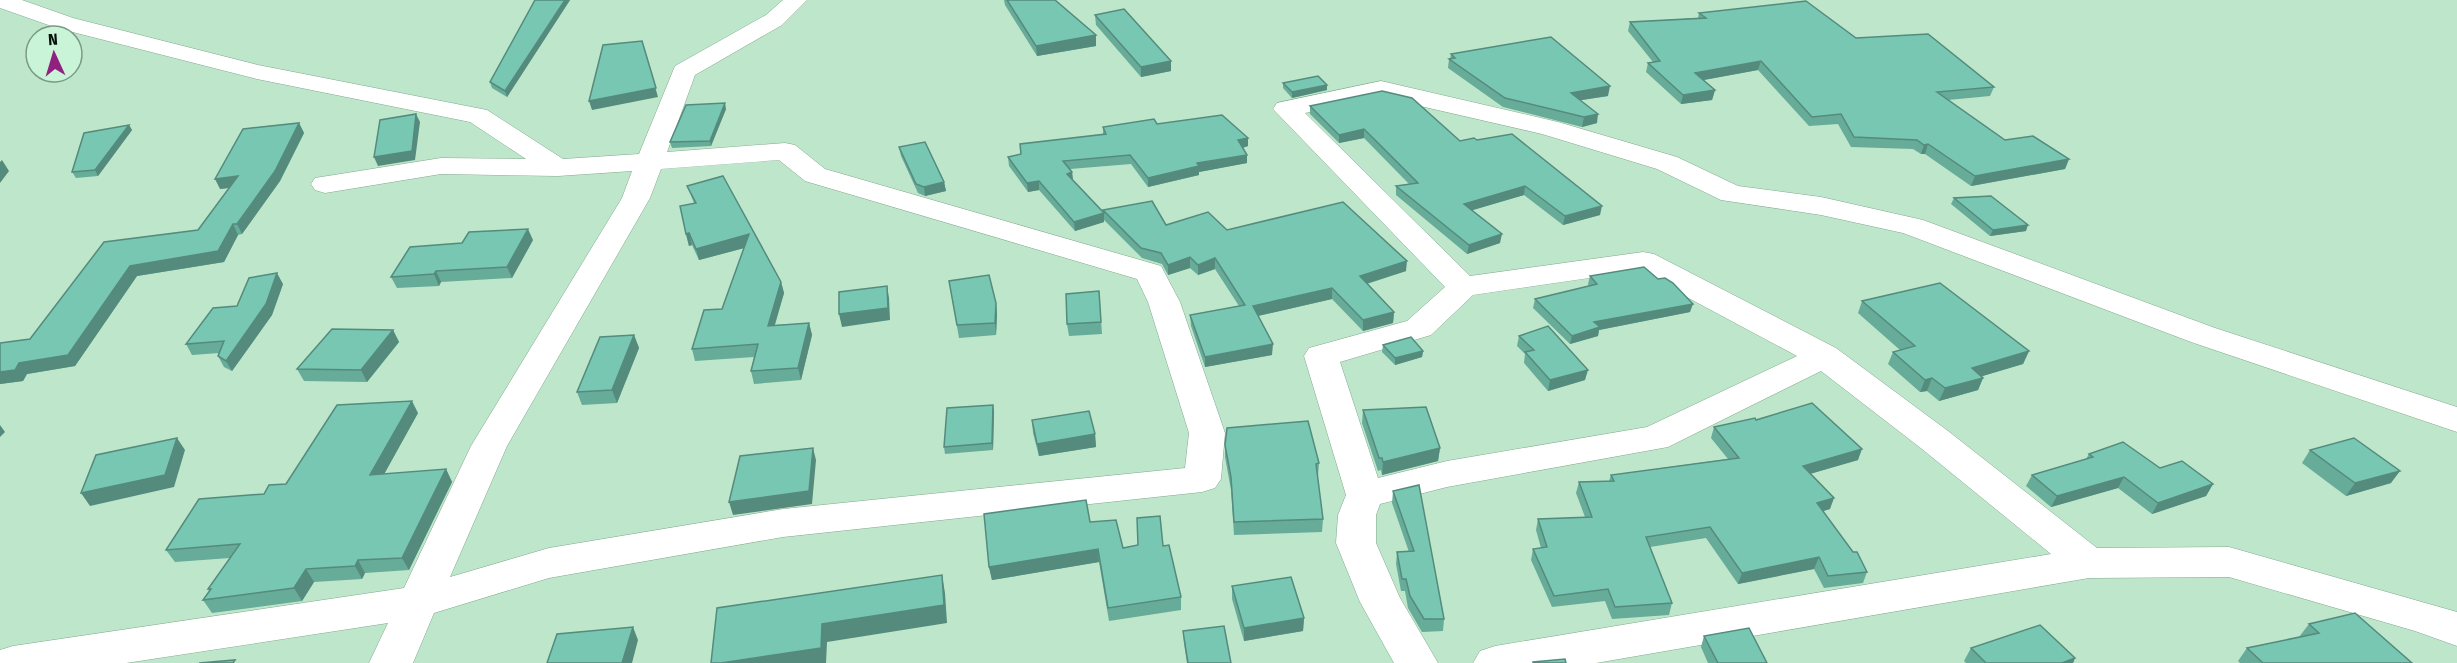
<svg xmlns="http://www.w3.org/2000/svg" width="2457" height="663" font-family="'Fira Sans Condensed',sans-serif">
<style>
.lines{fill:none;stroke-linecap:round;stroke-linejoin:round}
.minor-casing{stroke:#82a98e;stroke-width:1}
.minor{fill:#fff;fill-rule:evenodd}
.wall{fill:#67ab99}
.shaded-wall{fill:#548b7d}
.building{fill:#78c7b2;stroke:#548b7d;stroke-width:1.5}
</style>
<rect width="100%" height="100%" fill="#bee6ca"/>
<g class="lines">
<defs>
<g id="minor">
<path d="M 0,0 L 22,0 L 73,18 L 258,65 L 487,110 L 563,159 L 639,154 L 675,66 L 766,15 L 783,0 L 807,0 L 782,25 L 695,75 L 667,152 L 785,143 L 795,145 L 825,169 L 1161,266 L 1180,302 L 1225,433 L 1221,479 L 1215,488 L 1202,492 L 783,537 L 549,578 L 434,613 L 413,663 L 369,663 L 388,623 L 126,663 L 0,663 L 0,650 L 13,646 L 404,588 L 471,446 L 622,198 L 632,171 L 558,176 L 441,174 L 325,193 L 315,190 L 311,184 L 315,178 L 441,158 L 526,159 L 470,122 L 257,79 L 57,28 L 0,8 ZM 779,160 L 805,181 L 1137,279 L 1148,302 L 1189,433 L 1185,468 L 783,509 L 549,548 L 450,577 L 507,446 L 650,198 L 661,169 Z"/>
<path d="M 1381,81 L 1558,122 L 1677,157 L 1738,186 L 1821,197 L 1923,220 L 2215,328 L 2457,407 L 2457,432 L 2191,342 L 1903,233 L 1821,215 L 1721,200 L 1657,169 L 1542,134 L 1381,97 L 1305,113 L 1470,276 L 1643,252 L 1654,254 L 1836,348 L 1948,431 L 2097,548 L 2229,547 L 2457,612 L 2457,646 L 2415,631 L 2229,577 L 2089,578 L 1596,663 L 1473,663 L 1480,651 L 1495,646 L 2051,554 L 1922,449 L 1821,371 L 1668,447 L 1447,487 L 1380,504 L 1376,515 L 1376,543 L 1400,598 L 1438,663 L 1394,663 L 1360,602 L 1336,543 L 1338,515 L 1346,495 L 1304,356 L 1309,348 L 1407,321 L 1445,287 L 1273,109 L 1277,103 ZM 1638,271 L 1797,356 L 1647,427 L 1447,461 L 1378,478 L 1340,362 L 1431,335 L 1473,295 Z"/>
</g>
</defs>
<use href="#minor" class="minor-casing"/>
<use href="#minor" class="minor"/>
</g>
<g class="wall">
<polygon points="535,0 570,0 507,97 492,88 490,82"/>
<polygon points="1004,0 1055,0 1096,35 1096,46 1037,56 1005,5"/>
<polygon points="1699,13 1856,38 1994,87 1990,96 1948,100 2005,140 2069,159 2065,169 1971,186 1925,154 1921,154 1913,149 1851,147 1838,124 1809,126 1758,70 1703,80 1715,90 1712,100 1681,104 1646,72 1648,63 1653,62 1628,31 1630,22 1698,18"/>
<polygon points="1095,15 1171,61 1171,71 1141,77 1096,25"/>
<polygon points="1451,54 1608,96 1581,100 1597,123 1582,127 1503,107 1448,68 1449,59 1450,59"/>
<polygon points="1283,83 1327,90 1292,98 1283,88"/>
<polygon points="1310,106 1460,141 1477,140 1600,215 1563,225 1524,195 1472,210 1500,243 1467,254 1396,195 1396,186 1409,184 1364,138 1339,143 1310,114"/>
<polygon points="726,109 711,146 672,148 670,142"/>
<polygon points="299,123 304,133 280,181 242,234 238,235 224,262 137,276 75,366 27,374 23,381 0,384 0,343 30,339 198,230 229,188 220,189"/>
<polygon points="1157,124 1248,146 1243,148 1247,155 1247,163 1199,172 1199,175 1148,187 1131,164 1070,169 1072,172 1073,180 1103,213 1103,210 1166,225 1227,230 1406,271 1367,284 1394,312 1393,323 1363,331 1332,299 1258,316 1272,355 1205,367 1191,326 1190,315 1239,306 1215,269 1198,275 1190,268 1168,275 1162,264 1142,258 1104,220 1104,222 1075,231 1039,190 1028,192 1009,166 1008,157 1103,134 1103,127"/>
<polygon points="129,125 132,130 98,176 76,178 72,172"/>
<polygon points="899,147 944,182 946,191 925,196 918,193 901,156"/>
<polygon points="687,186 781,282 784,293 775,325 809,323 812,335 801,380 754,384 751,371 754,357 695,361 692,349 722,309 744,248 699,260 692,245 689,246 686,234 694,203"/>
<polygon points="1954,198 2026,231 1990,236 1951,204"/>
<polygon points="533,240 512,278 441,282 439,286 397,288 391,277"/>
<polygon points="1590,276 1690,312 1599,330 1598,336 1570,344 1533,308 1535,299 1589,286 1588,284"/>
<polygon points="949,281 996,303 997,315 996,335 959,338"/>
<polygon points="283,284 272,315 232,371 224,367 218,356 219,353 192,355 186,344 237,306"/>
<polygon points="1099,291 1102,334 1069,336 1067,324"/>
<polygon points="1862,301 2029,351 2023,364 1982,376 1983,378 1978,390 1939,401 1927,391 1920,392 1888,364 1893,352 1900,350 1858,313"/>
<polygon points="393,330 399,342 367,382 304,381 297,369"/>
<polygon points="634,335 639,348 617,403 582,405 577,392"/>
<polygon points="1519,336 1585,380 1548,391 1524,363 1525,354 1517,346"/>
<polygon points="1383,345 1423,351 1422,357 1395,365 1382,352"/>
<polygon points="993,405 994,411 993,450 945,454 944,447"/>
<polygon points="1363,410 1440,448 1438,461 1382,475 1381,470 1378,471 1362,423"/>
<polygon points="418,413 384,474 446,469 452,482 409,570 365,573 362,579 314,582 302,601 212,613 203,600 209,591 208,589 230,558 175,562 166,550 264,494 286,484"/>
<polygon points="1032,420 1095,434 1096,447 1039,456 1033,433"/>
<polygon points="1756,420 1858,460 1810,474 1830,509 1823,511 1867,572 1863,583 1824,588 1814,569 1738,584 1706,538 1650,547 1672,603 1669,615 1612,619 1605,601 1552,607 1531,560 1533,549 1541,548 1536,530 1538,519 1585,517 1576,493 1579,482 1609,481 1611,475 1728,459 1711,438 1714,427"/>
<polygon points="1225,445 1319,463 1318,476 1317,476 1323,519 1322,532 1234,535 1231,490 1225,457"/>
<polygon points="2310,450 2391,483 2346,496 2302,463"/>
<polygon points="2089,454 2160,468 2213,484 2206,496 2152,514 2118,488 2051,507 2026,486 2032,475 2086,459"/>
<polygon points="1393,491 1444,619 1443,631 1422,632 1408,608 1405,591 1401,591 1396,564 1397,552 1409,552 1392,503"/>
<polygon points="1090,522 1123,548 1163,546 1181,597 1181,610 1109,621 1099,562 992,580 989,567"/>
<polygon points="1232,586 1304,618 1303,631 1244,641 1232,599"/>
<polygon points="2309,624 2412,663 2240,663 2238,661 2247,648 2299,637"/>
<polygon points="1183,631 1231,663 1187,663 1184,644"/>
<polygon points="1704,636 1767,663 1708,663 1701,647"/>
<polygon points="1971,648 2075,658 2073,663 1966,663 1964,661"/>
</g>
<g class="shaded-wall">
<polygon points="565,0 570,0 507,97 505,91"/>
<polygon points="1096,35 1096,46 1037,56 1036,46"/>
<polygon points="642,41 658,97 592,110 589,101"/>
<polygon points="1171,61 1171,71 1141,77 1141,67"/>
<polygon points="1761,61 1758,70 1693,82 1695,73"/>
<polygon points="1327,85 1327,90 1292,98 1292,92"/>
<polygon points="1610,86 1608,96 1569,102 1571,93"/>
<polygon points="1715,90 1712,100 1681,104 1683,95"/>
<polygon points="725,103 726,109 711,146 710,141"/>
<polygon points="416,114 420,122 415,160 378,166 374,157"/>
<polygon points="1598,114 1597,123 1582,127 1584,117"/>
<polygon points="299,123 304,133 280,181 242,234 237,224"/>
<polygon points="129,125 132,130 98,176 95,170"/>
<polygon points="1364,129 1364,138 1339,143 1339,135"/>
<polygon points="1248,138 1248,146 1238,149 1238,140"/>
<polygon points="1928,144 1925,154 1921,154 1924,145"/>
<polygon points="1247,155 1247,163 1199,172 1199,175 1148,187 1148,178 1197,163"/>
<polygon points="2069,159 2065,169 1971,186 1975,176"/>
<polygon points="2,160 9,171 0,183 0,162"/>
<polygon points="1072,172 1073,181 1067,174"/>
<polygon points="238,176 243,186 220,189 215,179"/>
<polygon points="1039,181 1039,190 1028,192 1027,183"/>
<polygon points="944,182 946,191 925,196 924,187"/>
<polygon points="1525,186 1524,195 1463,213 1464,204"/>
<polygon points="1602,206 1600,215 1563,225 1565,216"/>
<polygon points="1104,213 1104,222 1075,231 1074,222"/>
<polygon points="233,224 238,235 224,262 137,276 75,366 27,374 23,381 0,384 0,372 19,363 130,266"/>
<polygon points="2028,225 2026,231 1990,236 1993,230"/>
<polygon points="528,229 533,240 512,278 507,267"/>
<polygon points="689,233 692,245 689,246 686,234"/>
<polygon points="749,234 752,246 699,260 696,249"/>
<polygon points="1502,234 1500,243 1467,254 1469,245"/>
<polygon points="1190,257 1190,268 1168,275 1168,265"/>
<polygon points="1215,258 1215,269 1198,275 1198,265"/>
<polygon points="1407,261 1406,271 1359,286 1360,276"/>
<polygon points="436,271 441,282 439,286 434,274"/>
<polygon points="277,273 283,284 272,315 232,371 226,361"/>
<polygon points="781,282 784,293 771,337 768,326"/>
<polygon points="887,286 889,298 890,320 842,327 839,314"/>
<polygon points="1332,288 1332,299 1253,317 1253,306"/>
<polygon points="996,303 997,315 996,335 995,323"/>
<polygon points="1693,304 1690,312 1599,330 1598,336 1570,344 1572,336 1594,322"/>
<polygon points="1394,312 1393,323 1363,331 1363,320"/>
<polygon points="809,323 812,335 801,380 798,368"/>
<polygon points="393,330 399,342 367,382 361,370"/>
<polygon points="634,335 639,348 617,403 612,390"/>
<polygon points="1273,344 1272,355 1205,367 1205,357"/>
<polygon points="1423,351 1422,357 1395,365 1395,358"/>
<polygon points="2029,351 2023,364 1966,381 1972,368"/>
<polygon points="1588,370 1585,380 1548,391 1550,380"/>
<polygon points="1932,378 1927,391 1920,392 1925,380"/>
<polygon points="1983,378 1978,390 1939,401 1945,388"/>
<polygon points="412,401 418,413 377,487 370,475"/>
<polygon points="993,405 994,411 993,450 992,443"/>
<polygon points="0,425 5,432 0,437"/>
<polygon points="1095,434 1096,447 1039,456 1037,444"/>
<polygon points="177,438 185,450 174,487 90,506 81,493"/>
<polygon points="813,448 816,460 812,504 733,515 729,502"/>
<polygon points="1440,448 1438,461 1382,475 1383,462"/>
<polygon points="1862,449 1858,460 1799,477 1803,466"/>
<polygon points="446,469 452,482 409,570 402,558"/>
<polygon points="2400,471 2391,483 2346,496 2355,483"/>
<polygon points="2124,477 2118,488 2051,507 2057,496"/>
<polygon points="2213,484 2206,496 2152,514 2158,503"/>
<polygon points="1834,498 1830,509 1813,514 1817,503"/>
<polygon points="1098,549 1099,562 992,580 989,567"/>
<polygon points="1819,557 1814,569 1738,584 1742,573"/>
<polygon points="358,560 365,573 362,579 355,566"/>
<polygon points="306,569 314,582 302,601 294,588"/>
<polygon points="942,575 945,593 947,623 827,642 826,663 721,663 822,624"/>
<polygon points="1304,618 1303,631 1244,641 1244,628"/>
<polygon points="633,627 638,640 632,663 622,663"/>
<polygon points="2075,658 2073,663 2062,663"/>
</g>
<g class="building">
<polygon points="535,0 565,0 505,91 490,82"/>
<polygon points="1007,0 1055,0 1096,35 1036,46"/>
<polygon points="1806,1 1856,38 1928,34 1994,87 1937,92 2005,140 2033,136 2069,159 1975,176 1928,144 1924,145 1917,140 1854,137 1841,114 1812,117 1761,61 1695,73 1715,90 1683,95 1648,63 1660,61 1630,22 1706,18 1699,13"/>
<polygon points="1124,9 1171,61 1141,67 1095,15"/>
<polygon points="1551,37 1610,86 1571,93 1598,114 1584,117 1505,98 1449,59 1455,58 1451,54"/>
<polygon points="642,41 656,88 589,101 603,45"/>
<polygon points="1318,76 1327,85 1292,92 1283,83"/>
<polygon points="1382,91 1412,98 1460,141 1474,138 1477,140 1512,134 1602,206 1565,216 1525,186 1464,204 1502,234 1469,245 1396,186 1418,183 1364,129 1339,135 1310,106"/>
<polygon points="725,103 710,141 670,142 686,105"/>
<polygon points="416,114 412,151 374,157 380,120"/>
<polygon points="1222,115 1248,138 1238,140 1247,155 1197,163 1199,166 1148,178 1130,155 1063,161 1072,172 1067,174 1104,213 1074,222 1039,181 1027,183 1008,157 1021,154 1020,144 1106,134 1103,127 1154,119 1157,124"/>
<polygon points="299,123 275,171 237,224 233,224 218,251 130,266 68,355 19,363 15,370 0,372 0,343 30,339 104,242 198,230 238,176 215,179 243,129"/>
<polygon points="129,125 95,170 72,172 84,133"/>
<polygon points="925,142 944,182 924,187 916,184 899,147"/>
<polygon points="723,176 781,282 768,326 809,323 798,368 751,371 758,344 692,349 704,310 722,309 749,234 696,249 689,233 686,234 680,206 696,203 687,186"/>
<polygon points="1991,196 2028,225 1993,230 1954,198"/>
<polygon points="1152,201 1166,225 1208,212 1227,230 1343,202 1407,261 1360,276 1394,312 1363,320 1332,288 1253,306 1273,344 1205,357 1190,315 1245,305 1215,258 1198,265 1190,257 1168,265 1161,253 1141,248 1103,210"/>
<polygon points="528,229 507,267 436,271 434,274 391,277 410,247 462,243 469,232"/>
<polygon points="1644,267 1658,279 1665,278 1673,283 1693,304 1594,322 1600,327 1572,336 1535,299 1597,284 1590,276"/>
<polygon points="277,273 266,304 226,361 218,356 224,341 186,344 213,308 237,306 249,278"/>
<polygon points="989,275 996,303 995,323 957,325 949,281"/>
<polygon points="1940,283 2029,351 1972,368 1983,378 1945,388 1932,378 1925,380 1893,352 1915,346 1862,301"/>
<polygon points="887,286 888,308 839,314 839,292"/>
<polygon points="1099,291 1101,322 1067,324 1066,294"/>
<polygon points="1548,326 1588,370 1550,380 1525,352 1534,350 1519,336"/>
<polygon points="332,329 393,330 361,370 297,369"/>
<polygon points="634,335 612,390 577,392 600,337"/>
<polygon points="1411,337 1423,351 1395,358 1383,345"/>
<polygon points="412,401 370,475 446,469 402,558 358,560 355,566 306,569 294,588 203,600 211,589 208,589 240,544 166,550 199,499 264,494 269,485 286,484 337,405"/>
<polygon points="1812,403 1862,449 1803,466 1834,498 1817,503 1853,552 1857,552 1867,572 1828,576 1819,557 1742,573 1710,527 1646,537 1672,603 1615,607 1608,589 1554,596 1533,549 1547,547 1538,519 1592,517 1579,482 1614,481 1611,475 1739,458 1714,427 1755,418 1756,420"/>
<polygon points="993,405 992,443 944,447 947,408"/>
<polygon points="1426,407 1440,448 1383,462 1382,458 1379,458 1363,410"/>
<polygon points="1089,411 1095,434 1037,444 1032,420"/>
<polygon points="1308,421 1319,463 1316,464 1323,519 1234,522 1231,477 1225,445 1227,428"/>
<polygon points="177,438 165,475 81,493 96,455"/>
<polygon points="2354,438 2400,471 2355,483 2310,450"/>
<polygon points="2123,442 2160,468 2182,461 2213,484 2158,503 2124,477 2057,496 2032,475 2093,457 2089,454"/>
<polygon points="813,448 809,491 729,502 740,456"/>
<polygon points="1419,485 1444,619 1424,619 1410,596 1406,579 1402,579 1397,552 1414,551 1393,491"/>
<polygon points="1086,500 1090,522 1116,520 1123,548 1138,545 1137,518 1160,516 1163,546 1169,545 1181,597 1108,608 1098,549 989,567 984,514"/>
<polygon points="942,575 944,605 822,624 821,648 721,663 711,663 717,608"/>
<polygon points="1291,577 1304,618 1244,628 1232,586"/>
<polygon points="2355,613 2412,663 2263,663 2247,648 2319,633 2309,624"/>
<polygon points="2040,625 2075,658 2062,663 1986,663 1971,648"/>
<polygon points="1224,626 1231,663 1188,663 1183,631"/>
<polygon points="633,627 622,663 547,663 557,634"/>
<polygon points="1749,628 1767,663 1718,663 1704,636"/>
<polygon points="1565,659 1566,663 1533,663 1533,662"/>
<polygon points="235,660 233,663 199,663"/>
</g>
<g transform="translate(54 54) rotate(356)"><circle r="28" fill="#caf4d7" stroke="#7b9984" stroke-width="1.5"/>
<path d="M0-4.5L10 22L0 15L-10 22Z" fill="#912181"/>
<text y="-9" font-size="16" font-weight="bold" text-anchor="middle" fill="#041108">N</text>
</g>
</svg>
